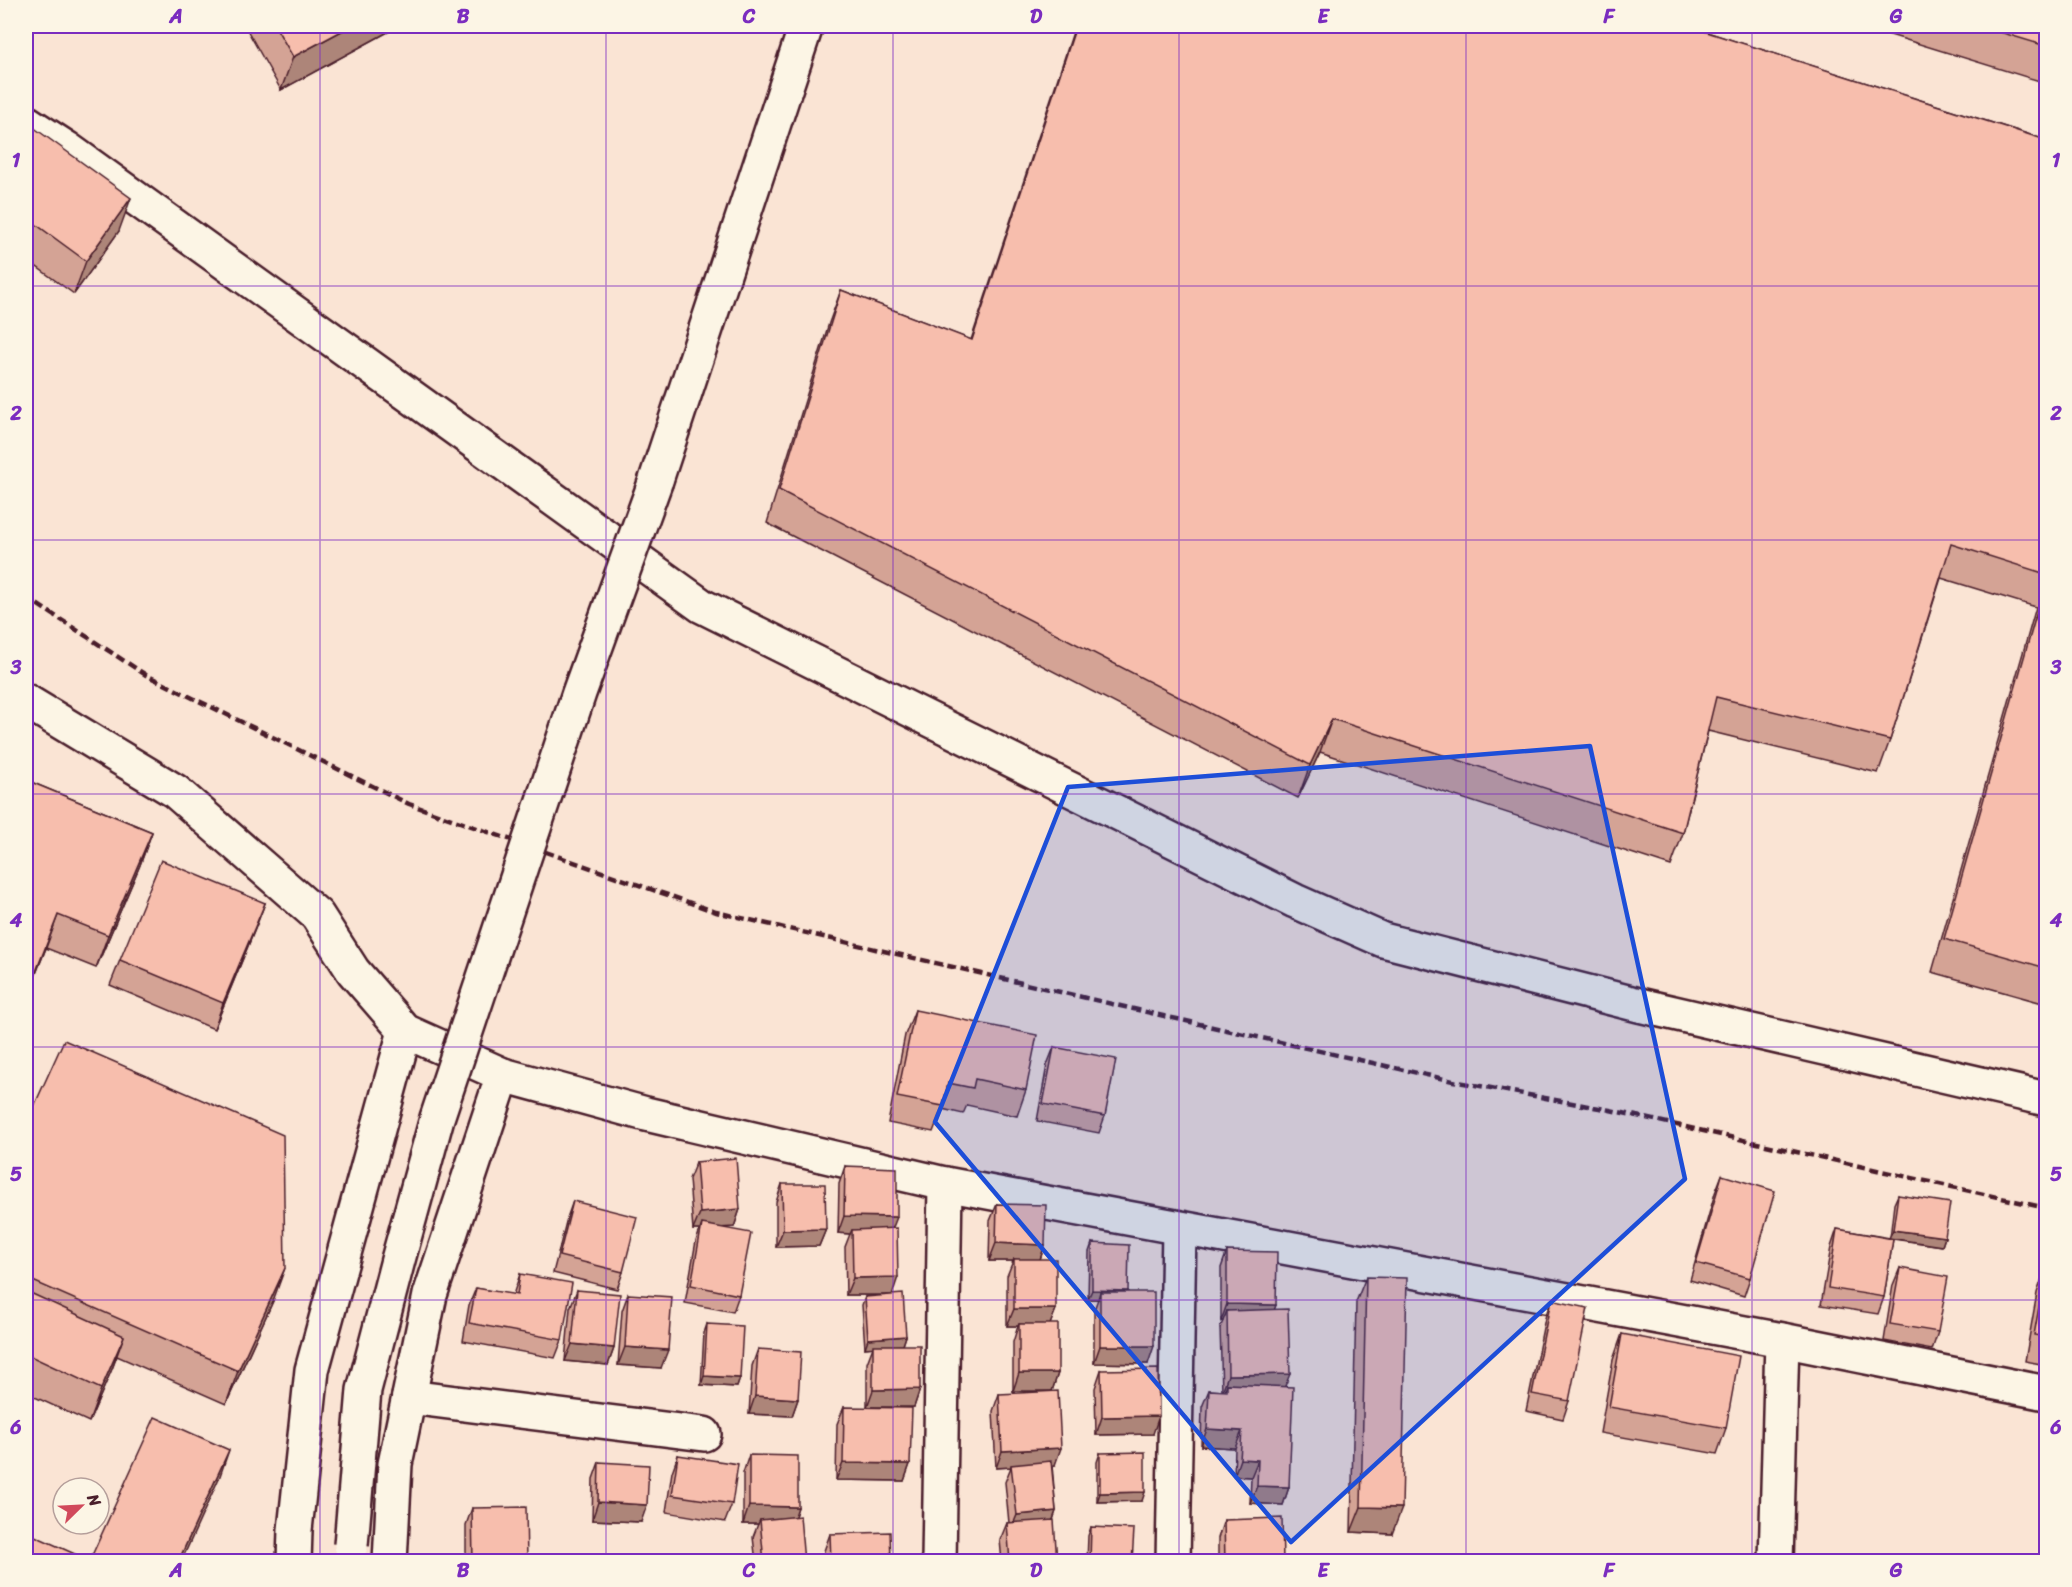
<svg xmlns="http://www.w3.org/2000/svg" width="2072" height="1587" font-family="Sriracha,sans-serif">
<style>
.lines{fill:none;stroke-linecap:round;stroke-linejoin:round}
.street-casing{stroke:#4a1f2b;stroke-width:38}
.secondary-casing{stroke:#4a1f2b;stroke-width:38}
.street{stroke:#fcf5e5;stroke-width:33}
.secondary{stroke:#fcf5e5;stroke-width:33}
.rail{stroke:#4a1f2b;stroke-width:4.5;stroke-dasharray:9 4.5;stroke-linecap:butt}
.secondary-bridge-casing{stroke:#4a1f2b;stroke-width:38;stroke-linecap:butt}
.secondary-bridge{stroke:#fcf5e5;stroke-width:33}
.wall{fill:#d4a395;stroke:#4a1f2b;stroke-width:1.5}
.shaded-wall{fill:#ad8579;stroke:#4a1f2b;stroke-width:1.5}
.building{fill:#f7bead;stroke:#4a1f2b;stroke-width:1.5}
.marked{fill:#1d4ed8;fill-opacity:0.2;stroke:#1d4ed8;stroke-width:4.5;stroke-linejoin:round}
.grid{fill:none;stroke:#7b2cbf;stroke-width:1.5;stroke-opacity:0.55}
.neatline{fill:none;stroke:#7b2cbf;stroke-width:2}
.grid-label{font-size:20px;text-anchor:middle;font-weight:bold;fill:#7b2cbf}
</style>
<rect width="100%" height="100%" fill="#fae4d4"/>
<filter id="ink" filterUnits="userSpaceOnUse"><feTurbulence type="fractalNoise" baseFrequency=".0167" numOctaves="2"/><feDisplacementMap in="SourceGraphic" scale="12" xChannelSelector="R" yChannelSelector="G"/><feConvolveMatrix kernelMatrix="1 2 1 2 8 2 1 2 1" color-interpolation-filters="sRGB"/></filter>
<g filter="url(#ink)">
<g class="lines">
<defs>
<g id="street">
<polyline points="26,122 66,148 702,606 1295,901 1383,940 1639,1005 2046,1099"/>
<polyline points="26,701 175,791 317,915 353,971 405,1031 503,1075 646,1114 945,1184 1782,1340 2046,1393"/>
<polyline points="409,1397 704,1434"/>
<polyline points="294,1562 295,1530 312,1370 405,1031"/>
<polyline points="390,1562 395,1464 430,1295 503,1075"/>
<polyline points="939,1562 945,1184"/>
<polyline points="1173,1562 1179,1229"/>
<polyline points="1776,1562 1782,1340"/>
</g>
<polyline id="secondary" points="656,480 806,26"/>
</defs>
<use href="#street" class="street-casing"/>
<use href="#secondary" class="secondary-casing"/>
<use href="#street" class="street"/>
<use href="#secondary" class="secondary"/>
<polyline class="rail" points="26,597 146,675 409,804 716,912 1155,1014 1453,1081 1610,1110 2046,1208"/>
<defs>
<polyline id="secondary-bridge" points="351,1545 364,1390 398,1260 437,1118 579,693 656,480"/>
</defs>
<use href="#secondary-bridge" class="secondary-bridge-casing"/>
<use href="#secondary-bridge" class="secondary-bridge"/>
</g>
<g class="wall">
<polygon points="245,26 399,26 281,90"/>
<polygon points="1075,26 1688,26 2046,140 2046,1004 1932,972 2036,607 1941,578 1890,740 1878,773 1708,731 1683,833 1671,866 1320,752 1298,798 767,523 829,323 841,290 971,340"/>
<polygon points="1861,26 2046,26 2046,83"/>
<polygon points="26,122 119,231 74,294 26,259"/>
<polygon points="26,780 152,832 140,865 96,968 46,948 26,999"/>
<polygon points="265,903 255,929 214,1029 110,985 120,960"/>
<polygon points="915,1010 1026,1090 1017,1116 967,1105 963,1114 942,1109 933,1132 888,1123 905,1035"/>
<polygon points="1054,1047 1105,1116 1099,1133 1037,1121 1047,1065"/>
<polygon points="26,1124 273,1301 226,1404 117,1356 112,1369 89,1422 26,1393"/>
<polygon points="696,1162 740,1209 734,1227 723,1228 739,1295 733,1312 685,1303 696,1241 700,1230 693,1230 689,1179"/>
<polygon points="845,1166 892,1229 892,1295 846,1295 845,1247 850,1234 838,1233 839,1184"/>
<polygon points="1722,1175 1750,1278 1744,1296 1690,1280 1715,1193"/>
<polygon points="782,1184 826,1229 819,1246 776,1247 776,1202"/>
<polygon points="1898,1195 1945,1237 1942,1246 1893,1239 1884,1297 1878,1314 1821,1305 1831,1247 1837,1229 1890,1238 1894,1204"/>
<polygon points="573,1201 623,1272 617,1289 553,1273 567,1218"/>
<polygon points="997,1204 1045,1245 1040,1259 1056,1309 1050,1324 1058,1373 1052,1391 1013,1391 1013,1342 1018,1326 1007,1326 1007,1276 1013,1261 989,1261 990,1221"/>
<polygon points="1092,1243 1128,1292 1148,1364 1094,1363 1094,1310 1098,1299 1088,1299 1089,1252"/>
<polygon points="1227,1251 1276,1305 1274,1309 1285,1387 1289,1487 1283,1505 1250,1503 1251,1477 1234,1476 1235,1448 1201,1446 1202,1407 1209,1390 1222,1391 1220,1328 1223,1321 1221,1321 1221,1268"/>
<polygon points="2046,1267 2046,1365 2025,1361 2037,1293"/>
<polygon points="1900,1268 1938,1332 1932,1350 1884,1341 1893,1285"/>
<polygon points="520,1274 562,1340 555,1358 463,1341 469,1305 476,1288 513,1295"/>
<polygon points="1366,1277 1392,1534 1351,1532 1356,1302"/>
<polygon points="577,1290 614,1348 608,1365 565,1361 570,1308"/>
<polygon points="628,1294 661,1368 618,1365 622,1311"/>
<polygon points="865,1297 906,1336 903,1345 920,1389 914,1407 867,1407 867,1363 873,1347 865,1348 862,1305"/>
<polygon points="1551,1300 1569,1401 1563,1419 1526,1411 1545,1318"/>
<polygon points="707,1324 740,1378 737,1387 701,1385 704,1333"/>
<polygon points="1622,1334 1726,1428 1717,1454 1600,1433 1613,1360"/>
<polygon points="758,1349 798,1399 792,1416 749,1414 752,1366"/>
<polygon points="1101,1370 1153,1434 1096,1435 1095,1388"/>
<polygon points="999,1394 1055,1465 1052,1465 1056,1511 1053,1520 1057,1562 1002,1562 1000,1540 1007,1523 1009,1523 1005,1482 1011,1467 996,1468 993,1411"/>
<polygon points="844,1407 910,1464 904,1481 836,1480 837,1424"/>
<polygon points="1100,1453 1142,1501 1097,1502 1097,1462"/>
<polygon points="678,1455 732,1504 725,1522 666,1512 672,1472"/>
<polygon points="749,1455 798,1507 795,1516 804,1562 756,1562 753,1537 758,1524 743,1524 743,1473"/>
<polygon points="599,1462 641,1522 592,1520 593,1479"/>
<polygon points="472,1508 527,1562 466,1562 466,1525"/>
<polygon points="1224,1520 1283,1562 1218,1562 1218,1538"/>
<polygon points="1091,1527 1132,1562 1087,1562 1088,1536"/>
<polygon points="830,1534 891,1562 824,1562 824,1551"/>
</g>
<g class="shaded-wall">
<polygon points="351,26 399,26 281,90 293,57"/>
<polygon points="131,198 119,231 74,294 86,261"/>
<polygon points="1332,719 1320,752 1298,798 1310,765"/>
<polygon points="152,832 140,865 96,968 108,935"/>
<polygon points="265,903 255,929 214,1029 223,1003"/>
<polygon points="58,915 46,948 26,999 26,997"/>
<polygon points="740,1209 734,1227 701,1229 702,1224 700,1230 693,1230 700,1213"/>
<polygon points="844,1216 897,1217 890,1235 852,1230 850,1234 838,1233"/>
<polygon points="826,1229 819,1246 776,1247 783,1230"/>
<polygon points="1893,1230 1945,1237 1942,1246 1889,1238"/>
<polygon points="996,1243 1045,1245 1039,1262 1014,1259 1013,1261 989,1261"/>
<polygon points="285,1268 273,1301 226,1404 238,1371"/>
<polygon points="898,1277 892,1295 846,1295 853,1278"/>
<polygon points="1092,1290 1128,1291 1125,1300 1100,1292 1098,1299 1088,1299"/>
<polygon points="1227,1304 1276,1305 1270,1322 1227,1311 1223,1321 1221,1321"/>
<polygon points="1014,1309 1056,1309 1049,1327 1019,1324 1018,1326 1007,1326"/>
<polygon points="124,1336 112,1369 89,1422 101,1389"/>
<polygon points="906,1336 903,1345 865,1348 868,1339"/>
<polygon points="572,1344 614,1348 608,1365 565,1361"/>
<polygon points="1100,1346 1154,1346 1148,1364 1094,1363"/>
<polygon points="625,1347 668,1350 661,1368 618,1365"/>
<polygon points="1019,1373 1058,1373 1052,1391 1013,1391"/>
<polygon points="1290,1374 1283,1391 1227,1384 1224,1392 1222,1392 1228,1375"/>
<polygon points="704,1376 740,1378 737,1387 701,1385"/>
<polygon points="920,1389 914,1407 867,1407 873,1390"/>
<polygon points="755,1396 798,1399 792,1416 749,1414"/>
<polygon points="1159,1416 1153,1434 1096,1435 1102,1417"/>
<polygon points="1207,1429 1242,1431 1235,1448 1201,1446"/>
<polygon points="1061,1448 1055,1465 1012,1467 1011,1465 1011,1467 996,1468 1002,1451"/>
<polygon points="229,1450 220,1476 181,1562 178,1562"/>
<polygon points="1240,1459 1258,1460 1251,1477 1234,1476"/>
<polygon points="843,1463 910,1464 904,1481 836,1480"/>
<polygon points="1257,1486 1289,1487 1283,1505 1250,1503"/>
<polygon points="1145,1492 1142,1501 1097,1502 1100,1493"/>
<polygon points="598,1502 647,1505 641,1522 592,1520"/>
<polygon points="749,1506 798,1507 792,1525 760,1520 758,1524 743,1524"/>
<polygon points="1361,1507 1402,1508 1392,1534 1351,1532"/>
<polygon points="1056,1511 1050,1528 1010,1532 1017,1515"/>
</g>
<g class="building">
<polygon points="275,26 351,26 293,57"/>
<polygon points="1076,26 1688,26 2046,140 2046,574 1951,544 1890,740 1716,697 1683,833 1332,719 1310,765 779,490 841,290 972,340"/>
<polygon points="1980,26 2046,26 2046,46"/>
<polygon points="26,122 131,198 86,261 26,217"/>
<polygon points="2046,580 2046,968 1944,939"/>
<polygon points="26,780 152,832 108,935 58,915 26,997"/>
<polygon points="161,860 265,903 223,1003 120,960"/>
<polygon points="915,1010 1037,1035 1026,1090 975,1079 973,1088 948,1083 943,1106 897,1097"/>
<polygon points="64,1040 283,1135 285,1268 238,1371 26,1278 26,1124"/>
<polygon points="1054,1047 1116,1059 1105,1116 1043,1104"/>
<polygon points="736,1158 740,1209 700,1213 696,1162"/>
<polygon points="845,1166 897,1168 897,1217 844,1216"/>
<polygon points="1722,1175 1775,1191 1750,1278 1696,1263"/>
<polygon points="782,1184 825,1184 826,1229 783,1230"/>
<polygon points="1898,1195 1950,1203 1945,1237 1893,1230"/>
<polygon points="573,1201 637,1217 623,1272 559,1256"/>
<polygon points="997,1204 1046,1205 1045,1245 996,1243"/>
<polygon points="702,1224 751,1233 739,1295 691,1285"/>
<polygon points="897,1228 898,1277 853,1278 852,1230"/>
<polygon points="1837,1229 1893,1239 1884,1297 1828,1288"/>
<polygon points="1092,1243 1129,1245 1128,1291 1092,1290"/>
<polygon points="1227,1251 1277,1252 1276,1305 1227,1304"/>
<rect x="1014" y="1259" width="42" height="50"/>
<polygon points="2046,1267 2046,1337 2034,1335"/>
<polygon points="1900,1268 1948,1277 1938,1332 1890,1324"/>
<polygon points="520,1274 572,1283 562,1340 469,1323 476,1288 517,1295"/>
<polygon points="1366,1277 1407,1278 1402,1508 1361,1507"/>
<polygon points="577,1290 620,1294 614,1348 572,1344"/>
<polygon points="26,1291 124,1336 101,1389 26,1354"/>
<rect x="1100" y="1292" width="54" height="54"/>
<polygon points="628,1294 672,1297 668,1350 625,1347"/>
<polygon points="903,1294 906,1336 868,1339 865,1297"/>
<polygon points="1551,1300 1588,1308 1569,1401 1532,1394"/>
<polygon points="1288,1309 1290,1374 1228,1375 1227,1311"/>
<polygon points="707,1324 743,1326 740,1378 704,1376"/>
<rect x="1019" y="1324" width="39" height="49"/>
<polygon points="1622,1334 1739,1356 1726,1428 1609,1407"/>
<polygon points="873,1345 920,1345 920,1389 873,1390"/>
<polygon points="758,1349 801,1352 798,1399 755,1396"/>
<polygon points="1158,1369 1159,1416 1102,1417 1101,1370"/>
<polygon points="1227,1384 1293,1387 1289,1487 1257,1486 1258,1460 1240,1459 1242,1431 1207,1429 1209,1390 1227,1391"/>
<polygon points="1058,1391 1061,1448 1002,1451 999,1394"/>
<polygon points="844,1407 912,1408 910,1464 843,1463"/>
<polygon points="155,1417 229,1450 178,1562 89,1562"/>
<polygon points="1145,1452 1145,1492 1100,1493 1100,1453"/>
<polygon points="678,1455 738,1464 732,1504 672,1495"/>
<polygon points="749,1455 798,1456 798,1507 749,1506"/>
<polygon points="1051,1461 1056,1511 1017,1515 1011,1465"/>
<polygon points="599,1462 649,1465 647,1505 598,1502"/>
<polygon points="526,1507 527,1562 473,1562 472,1508"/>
<polygon points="800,1516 804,1562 764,1562 760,1520"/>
<polygon points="1282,1518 1283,1562 1225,1562 1224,1520"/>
<polygon points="1054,1520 1057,1562 1010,1562 1007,1523"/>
<polygon points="1091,1527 1134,1529 1132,1562 1090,1562"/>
<polygon points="26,1532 77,1555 74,1562 26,1562"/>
<polygon points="890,1532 891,1562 831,1562 830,1534"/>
</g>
</g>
<path class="marked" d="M 1590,746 L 1685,1179 L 1291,1542 L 935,1122 L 1068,787 Z"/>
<path class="grid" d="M 320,26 L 320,1562M 606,26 L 606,1562M 893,26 L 893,1562M 1179,26 L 1179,1562M 1466,26 L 1466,1562M 1752,26 L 1752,1562M 26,286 L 2046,286M 26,540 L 2046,540M 26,794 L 2046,794M 26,1047 L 2046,1047M 26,1300 L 2046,1300"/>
<rect width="2072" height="1587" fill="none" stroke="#fcf5e5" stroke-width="66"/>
<g transform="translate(81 1506) rotate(66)"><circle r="28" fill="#fcf5e5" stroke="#b59f9b" stroke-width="1.5"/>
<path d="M0-4.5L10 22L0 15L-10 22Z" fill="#d1495b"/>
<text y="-9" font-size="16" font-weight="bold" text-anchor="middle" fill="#4a1f2b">N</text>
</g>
<rect x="33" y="33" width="2006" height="1521" class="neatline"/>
<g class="grid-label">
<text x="176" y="23">A</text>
<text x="463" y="23">B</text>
<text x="749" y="23">C</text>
<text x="1036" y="23">D</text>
<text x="1323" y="23">E</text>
<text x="1609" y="23">F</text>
<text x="1896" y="23">G</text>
<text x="16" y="167">1</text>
<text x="2056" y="167">1</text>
<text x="16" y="420">2</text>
<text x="2056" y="420">2</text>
<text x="16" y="674">3</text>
<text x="2056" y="674">3</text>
<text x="16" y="927">4</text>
<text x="2056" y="927">4</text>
<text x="16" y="1181">5</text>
<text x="2056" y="1181">5</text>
<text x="16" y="1434">6</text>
<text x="2056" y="1434">6</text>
<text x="176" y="1577">A</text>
<text x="463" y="1577">B</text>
<text x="749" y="1577">C</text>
<text x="1036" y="1577">D</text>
<text x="1323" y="1577">E</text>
<text x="1609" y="1577">F</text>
<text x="1896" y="1577">G</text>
</g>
</svg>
